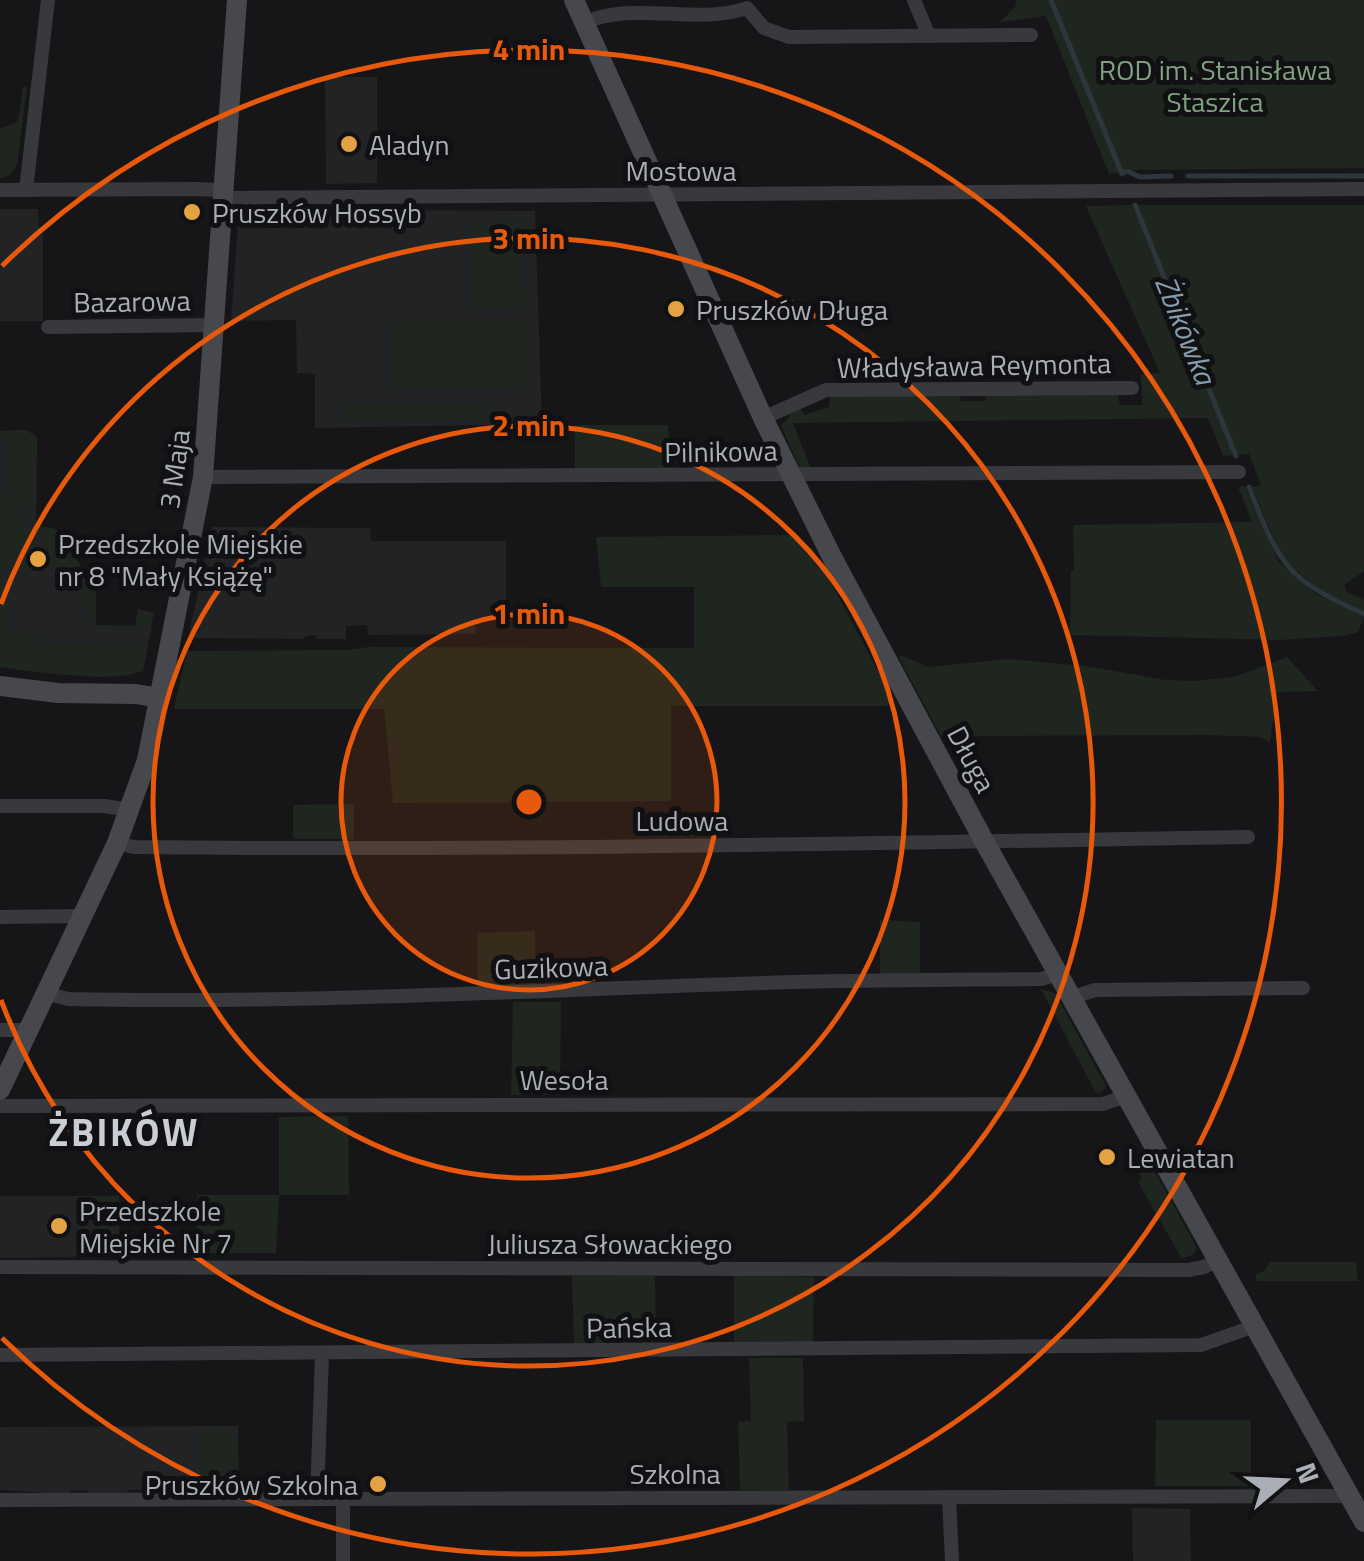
<svg xmlns="http://www.w3.org/2000/svg" width="1364" height="1561" font-family="'Titillium Web',sans-serif">
<style>
.built{fill:#222325}
.green{fill:#1f261f}
.lines{fill:none;stroke-linecap:round;stroke-linejoin:round}
.stream{stroke:#2d363b;stroke-width:5}
.street{stroke:#38393d;stroke-width:14}
.secondary{stroke:#46484d;stroke-width:20}
.ring{fill:none;stroke:#e8590c;stroke-width:5}
.poi-dot{fill:#e3a344;stroke:#111113;stroke-width:4}
.labels{text-anchor:middle;dominant-baseline:central;stroke-width:10;stroke-linejoin:round;paint-order:stroke}
.park-label{font-size:28px;fill:#82a082;stroke:#111113}
.poi-label{font-size:28px;fill:#aaafb7;stroke:#111113;text-anchor:start}
.street-label{font-size:28px;fill:#aaafb7;stroke:#111113}
.water-label{font-size:30px;font-style:italic;fill:#849daf;stroke:#111113}
.district-label{font-size:38px;font-weight:bold;letter-spacing:2.5px;fill:#cacdd3;stroke:#111113}
.centre{fill:#e8590c;stroke:#111113;stroke-width:5}
.ring-label{font-size:30px;text-anchor:middle;font-weight:bold;fill:#e8590c;stroke:#111113;stroke-width:10;stroke-linejoin:round;paint-order:stroke}
</style>
<rect width="100%" height="100%" fill="#161618"/>
<g class="built">
<polygon points="325,77 377,77 377,183 326,184"/>
<polygon points="0,209 38,209 39,233 43,234 43,321 0,321"/>
<polygon points="253,209 535,211 542,424 315,428 315,374 297,373 296,320 231,321 238,223"/>
<polygon points="26,430 37,437 36,526 56,529 96,589 96,625 152,626 147,650 0,652 0,431"/>
<polygon points="212,527 370,528 371,541 506,541 506,618 476,618 475,634 368,635 367,625 346,626 346,639 316,639 315,635 310,635 302,639 188,638"/>
<polygon points="0,1196 119,1196 119,1256 0,1258"/>
<polygon points="238,1426 239,1490 128,1490 127,1492 89,1493 88,1490 71,1490 70,1493 50,1493 0,1490 0,1427"/>
<polygon points="1132,1508 1190,1509 1191,1561 1133,1561"/>
</g>
<g class="green">
<polygon points="1017,0 1364,0 1364,168 1137,170 1109,174 1046,16 1000,22 1015,7"/>
<polygon points="23,86 27,87 17,165 10,175 0,179 0,129 18,121"/>
<polygon points="1132,205 1234,455 1223,456 1208,418 793,423 810,466 800,468 781,426 789,417 788,412 799,407 804,415 829,407 830,396 959,394 960,401 986,401 986,394 1118,395 1120,405 1142,405 1141,375 1160,373 1086,206"/>
<polygon points="1137,205 1364,205 1364,571 1344,585 1347,592 1364,600 1364,612 1318,589 1282,558 1252,487 1261,485 1249,454 1238,455"/>
<polygon points="521,223 524,308 471,308 471,224"/>
<polygon points="526,321 526,387 394,389 394,322"/>
<polygon points="484,404 484,419 343,420 343,405"/>
<polygon points="575,425 668,425 672,469 575,471"/>
<polygon points="26,430 37,437 36,526 56,529 96,589 96,625 135,626 138,609 154,613 151,626 97,627 85,613 85,584 80,573 71,568 43,568 43,540 6,477 8,440 0,439 0,431"/>
<polygon points="1245,486 1278,561 1316,594 1364,617 1358,632 1343,636 1279,640 1070,635 1071,571 1074,570 1073,525 1252,522 1238,487"/>
<polygon points="0,489 6,489 37,542 37,569 0,569"/>
<polygon points="790,535 813,549 894,701 886,706 671,706 671,801 393,803 384,709 174,709 187,651 348,650 368,647 694,648 694,587 601,587 596,537"/>
<path d="M 6,573 L 10,634 L 31,634 L 39,644 L 148,647 L 143,670 C 121,685 29,671 0,667 L 0,574 Z"/>
<polygon points="901,655 928,667 1009,659 1085,666 1166,680 1194,681 1234,677 1287,657 1318,691 1277,692 1270,743 1261,737 1208,735 941,736 899,658"/>
<polygon points="354,804 354,839 293,839 293,805"/>
<polygon points="880,920 920,922 920,974 880,974"/>
<polygon points="535,931 536,987 478,989 477,933"/>
<polygon points="1041,989 1055,993 1106,1086 1101,1093 1096,1093"/>
<polygon points="513,1002 561,1002 560,1095 511,1095"/>
<polygon points="348,1116 349,1195 279,1195 279,1117"/>
<polygon points="1152,1167 1197,1248 1194,1254 1182,1259 1138,1182 1142,1179 1139,1174"/>
<polygon points="197,1195 279,1195 276,1253 196,1253"/>
<polygon points="98,1196 119,1196 119,1256 97,1257"/>
<polygon points="1270,1262 1356,1262 1358,1281 1257,1281 1255,1275 1264,1271"/>
<polygon points="572,1276 655,1276 656,1345 574,1347"/>
<polygon points="734,1276 814,1277 813,1345 734,1346"/>
<polygon points="749,1358 803,1358 804,1421 787,1422 789,1490 740,1490 738,1422 751,1421"/>
<polygon points="1156,1420 1251,1420 1251,1486 1155,1486"/>
<polygon points="199,1430 235,1430 236,1488 199,1488"/>
</g>
<g class="lines">
<g class="stream">
<polyline points="1051,0 1122,174"/>
<polyline points="1122,172 1129,172 1140,177 1171,176"/>
<polyline points="1188,176 1364,176"/>
<polyline points="1135,205 1236,456"/>
<path d="M 1249,487 C 1280,566 1285,578 1364,614"/>
</g>
<g class="street">
<polyline points="914,0 929,36"/>
<path d="M 584,23 C 634,0 695,26 747,8 L 764,28 L 789,37 L 1031,35"/>
<polyline points="0,190 197,189 217,190 232,198 1364,189"/>
<polyline points="26,190 48,0"/>
<polyline points="48,327 216,325"/>
<polyline points="763,418 826,390 1132,388"/>
<polyline points="203,477 1239,472"/>
<polyline points="0,806 104,806 130,810"/>
<path d="M 117,843 L 134,847 C 506,851 877,843 1248,837"/>
<polyline points="0,917 83,916"/>
<path d="M 45,993 L 68,999 C 301,1004 534,990 767,983 C 858,980 949,980 1041,979 L 1058,974"/>
<polyline points="1071,998 1095,990 1303,988"/>
<polyline points="0,1030 27,1030"/>
<polyline points="0,1106 1103,1104 1126,1096"/>
<polyline points="0,1267 1188,1270 1204,1267 1218,1260"/>
<polyline points="0,1355 1201,1345 1255,1326"/>
<polyline points="949,1497 952,1561"/>
<polyline points="317,1499 322,1354"/>
<polyline points="0,1500 1349,1496"/>
<polyline points="343,1500 343,1561"/>
</g>
<g class="secondary">
<polyline points="574,0 763,418 833,559 984,841 1364,1522"/>
<polyline points="0,686 58,693 136,694 159,698"/>
<polyline points="0,1090 117,843 147,760 203,477 237,0"/>
</g>
</g>
<circle cx="529" cy="802" r="188" fill="#e8590c" fill-opacity=".12"/>
<g class="ring">
<circle cx="529" cy="802" r="188"/>
<circle cx="529" cy="802" r="376"/>
<path d="M1 604A564 564 0 1 1 1 1000"/>
<path d="M2 266A752 752 0 1 1 2 1338"/>
</g>
<g class="poi-dot">
<circle cx="349" cy="144" r="10"/>
<circle cx="192" cy="212" r="10"/>
<circle cx="676" cy="309" r="10"/>
<circle cx="38" cy="559" r="10"/>
<circle cx="1107" cy="1157" r="10"/>
<circle cx="59" cy="1226" r="10"/>
<circle cx="378" cy="1484" r="10"/>
</g>
<g class="labels">
<g class="park-label">
<text x="1215" y="69">ROD im. Stanisława<tspan x="1215" dy="32">Staszica</tspan></text>
</g>
<g class="poi-label">
<text x="369" y="144">Aladyn</text>
<text x="212" y="212">Pruszków Hossyb</text>
<text x="696" y="309">Pruszków Długa</text>
<text x="58" y="543">Przedszkole Miejskie<tspan x="58" dy="32">nr 8 "Mały Książę"</tspan></text>
<text x="1127" y="1157">Lewiatan</text>
<text x="79" y="1210">Przedszkole<tspan x="79" dy="32">Miejskie Nr 7</tspan></text>
<text x="358" y="1484" text-anchor="end">Pruszków Szkolna</text>
</g>
<g class="street-label">
<text x="681" y="170">Mostowa</text>
<text transform="translate(132 301) rotate(-1)">Bazarowa</text>
<text transform="translate(974 365) rotate(-1)">Władysława Reymonta</text>
<text transform="translate(721 451) rotate(-1)">Pilnikowa</text>
<text transform="translate(174 469) rotate(-82)">3 Maja</text>
<text transform="translate(972 759) rotate(62)">Długa</text>
<text x="682" y="820">Ludowa</text>
<text transform="translate(551 967) rotate(-2)">Guzikowa</text>
<text x="564" y="1079">Wesoła</text>
<text x="610" y="1243">Juliusza Słowackiego</text>
<text transform="translate(629 1327) rotate(-1)">Pańska</text>
<text x="675" y="1473">Szkolna</text>
</g>
<g class="water-label">
<text transform="translate(1186 330) rotate(68)">Żbikówka</text>
</g>
<g class="district-label">
<text x="124" y="1132">ŻBIKÓW</text>
</g>
</g>
<circle cx="529" cy="802" r="15" class="centre"/>
<g class="ring-label">
<text x="529" y="60">4 min</text>
<text x="529" y="249">3 min</text>
<text x="529" y="436">2 min</text>
<text x="529" y="624">1 min</text>
</g>
<g transform="translate(1284 1481) rotate(71)" stroke="#111113" stroke-width="8" paint-order="stroke">
<path d="M0-8L18 38L0 25L-18 38Z" fill="#aaafb7"/>
<text y="-15" font-size="28" font-weight="bold" text-anchor="middle" fill="#aaafb7">N</text>
</g>
</svg>
